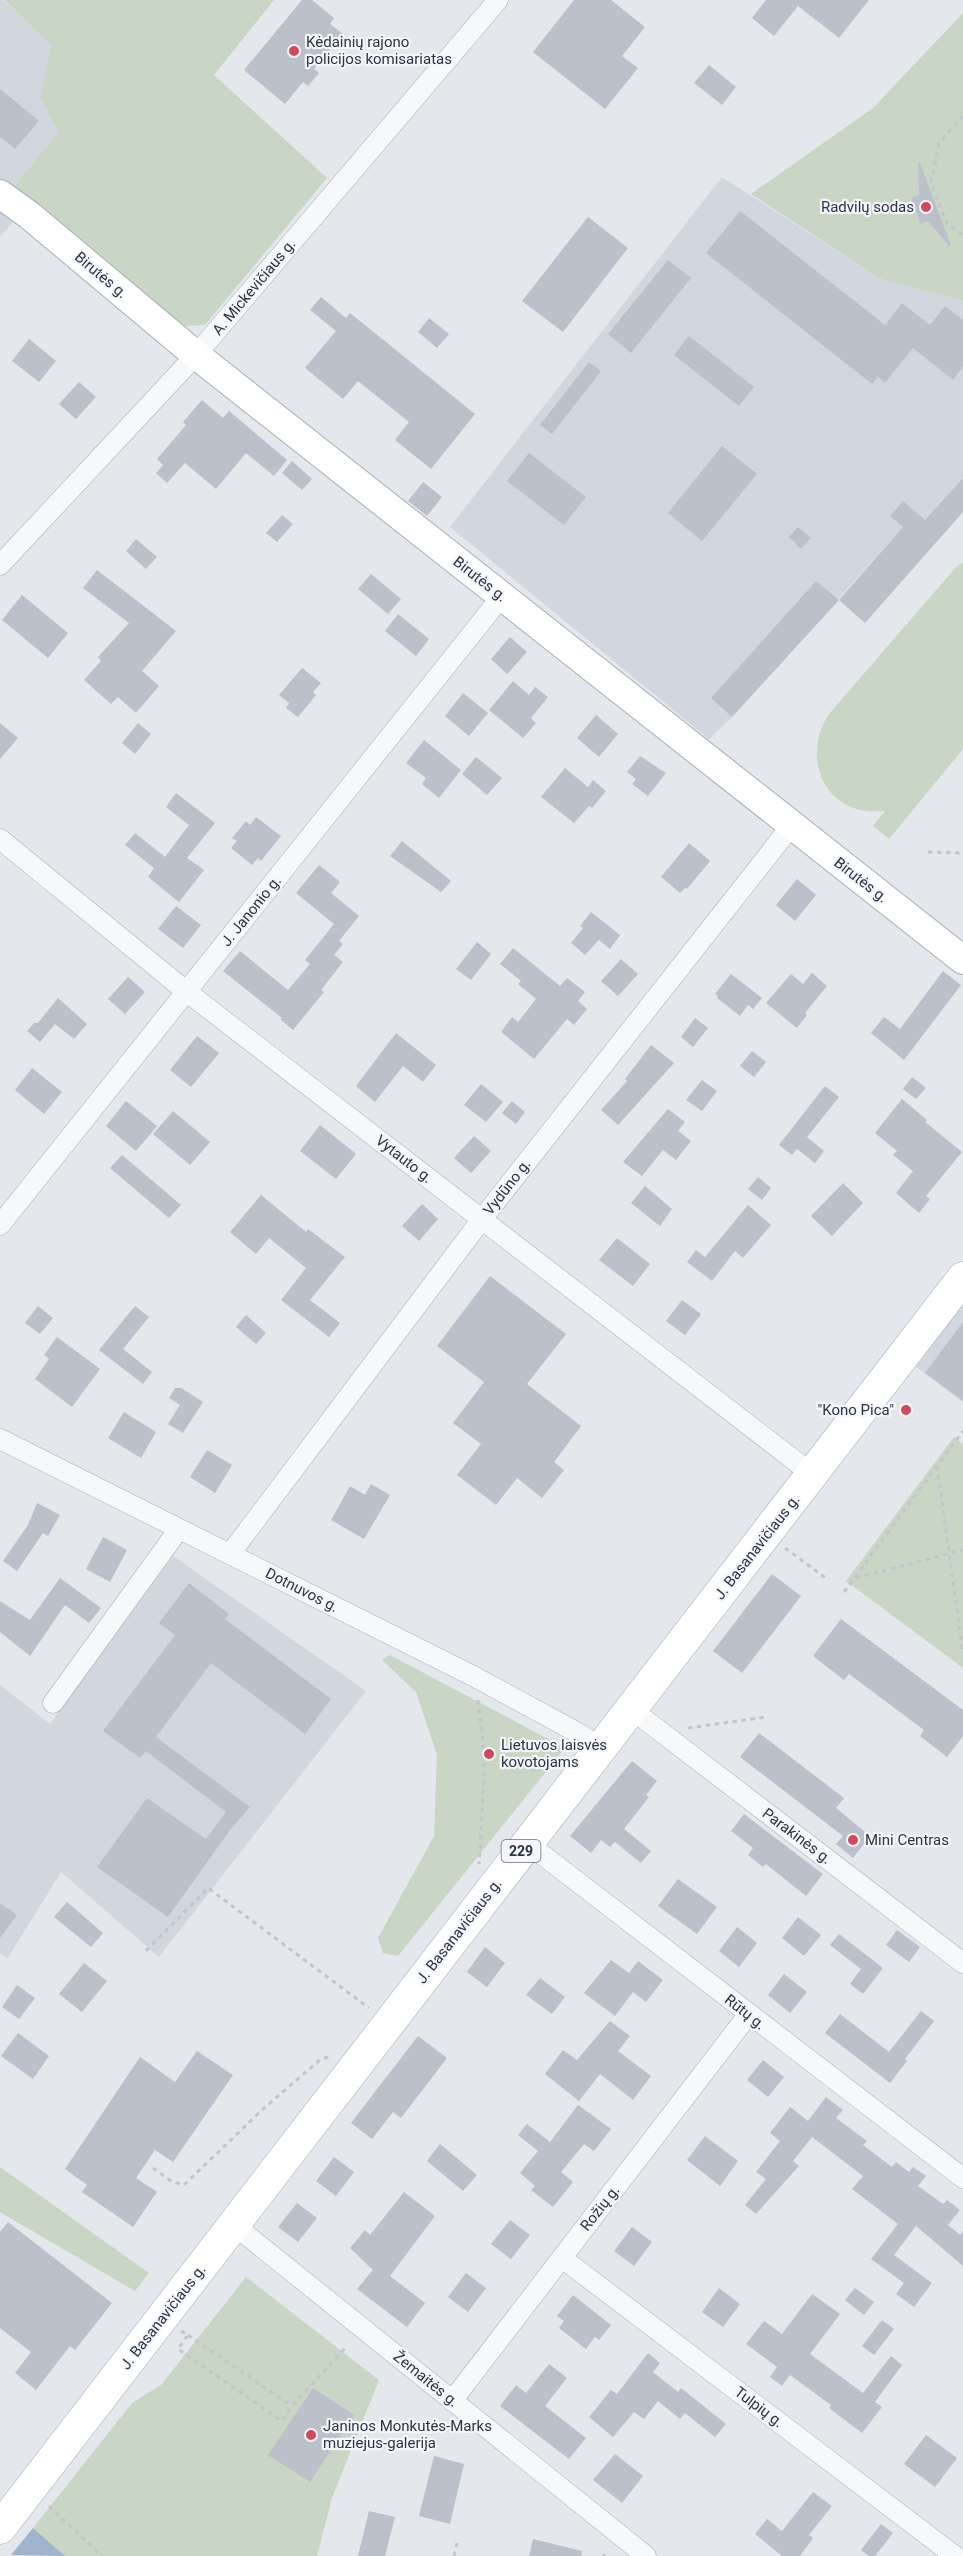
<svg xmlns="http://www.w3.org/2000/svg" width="963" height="2556" font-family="Roboto,sans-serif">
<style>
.built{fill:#d2d6de}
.green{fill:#c9d6c5}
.water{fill:#9fb4cc}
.building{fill:#bbc0ca}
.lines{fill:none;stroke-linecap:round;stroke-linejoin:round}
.street-casing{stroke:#a9aeb7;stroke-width:21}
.secondary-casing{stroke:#a9aeb7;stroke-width:30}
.primary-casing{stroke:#a3abb8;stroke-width:33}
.path{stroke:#c2c5cb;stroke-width:3;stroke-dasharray:4.5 4.5;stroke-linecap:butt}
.street{stroke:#f7f8fa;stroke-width:20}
.secondary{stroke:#fff;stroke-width:28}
.primary{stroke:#fff;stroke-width:32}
.poi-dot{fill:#d1495b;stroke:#f4f6f9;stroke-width:2}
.labels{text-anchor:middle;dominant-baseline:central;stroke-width:4.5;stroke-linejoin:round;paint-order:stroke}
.shield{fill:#f4f6f9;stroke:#676e7b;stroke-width:1.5}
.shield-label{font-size:14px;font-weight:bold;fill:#2b3445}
.poi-label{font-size:15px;fill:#2b3445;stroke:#f4f6f9;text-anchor:start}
.street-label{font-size:15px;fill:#2b3445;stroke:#f4f6f9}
</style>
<rect width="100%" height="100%" fill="#e4e7ec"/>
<g class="built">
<polygon points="0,0 3,0 53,45 40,96 58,132 13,188 29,202 0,237"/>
<polygon points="722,177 881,279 963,301 963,478 925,520 890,516 903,527 732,717 709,739 450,527"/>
<polygon points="963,1302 963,1402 915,1366"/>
<polygon points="173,1556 366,1691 159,1957 61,1872 7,1959 0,1953 0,1685 50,1724"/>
</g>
<g class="green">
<polygon points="4,0 274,0 214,75 327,178 205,325 181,326 13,188 58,132 40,96 52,45"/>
<polygon points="963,13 963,301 881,279 751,194 873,108"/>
<path d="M 963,562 L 963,749 L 889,839 L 873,826 L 885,811 C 879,811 872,812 866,811 C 818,804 804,751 829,714 L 957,566 Z"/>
<polygon points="954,1437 963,1444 963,1668 846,1581"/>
<polygon points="390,1655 565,1748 398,1956 383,1953 378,1938 434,1836 437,1755 416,1692 382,1660"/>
<polygon points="0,2167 149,2273 135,2291 0,2212"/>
<polygon points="246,2277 379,2380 332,2498 317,2556 65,2556 33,2528 132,2403 161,2385"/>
</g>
<polygon class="water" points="33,2528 65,2556 11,2555"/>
<g class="building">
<polygon points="302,0 312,0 334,18 330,24 343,34 314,69 319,73 308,86 303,82 285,104 244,70"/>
<polygon points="574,0 611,0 645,27 622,56 638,68 605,109 533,52"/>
<polygon points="766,0 869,0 839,38 798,6 774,36 752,18"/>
<polygon points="709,65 736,87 722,105 694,83"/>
<polygon points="0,89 39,121 15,149 0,137"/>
<polygon points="918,163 920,163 951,245 949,246 928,221 921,224 911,198 919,195"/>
<polygon points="740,211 885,325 902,303 930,325 945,306 963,320 963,367 953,380 913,348 885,383 878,377 872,384 706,253"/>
<polygon points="588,217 628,248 563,332 522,301"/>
<polygon points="668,260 691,278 631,353 608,334"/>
<polygon points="321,297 346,318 350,313 475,414 431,469 395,440 409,422 358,381 343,399 305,368 336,331 310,310"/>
<polygon points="429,318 449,334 437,348 418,332"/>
<polygon points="689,336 754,387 739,406 674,355"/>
<polygon points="29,339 56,361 39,382 12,361"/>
<polygon points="589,362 601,371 552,434 540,425"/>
<polygon points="79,382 96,397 76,419 59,404"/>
<polygon points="202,400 223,418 229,411 287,460 274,476 246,453 216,489 185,463 167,483 156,473 163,465 157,459 186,425 183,422"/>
<polygon points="722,446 757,474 702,541 668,513"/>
<polygon points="529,453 586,497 564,525 507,481"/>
<polygon points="292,461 312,479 302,490 282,473"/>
<polygon points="963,478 963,512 865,623 839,600 903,527 890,516 903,501 925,520"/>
<polygon points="423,482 442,497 427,516 408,501"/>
<polygon points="282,515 293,524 277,542 266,533"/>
<polygon points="798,527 811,538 801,549 789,537"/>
<polygon points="136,539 157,557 146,569 126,551"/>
<polygon points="97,570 176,631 142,671 159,686 136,713 118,697 111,704 84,680 101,661 98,657 129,623 83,588"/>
<polygon points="371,574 401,599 388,614 358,589"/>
<polygon points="816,581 839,600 732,717 711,698"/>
<polygon points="22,595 68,633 48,658 2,620"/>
<polygon points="398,614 429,639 416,656 385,631"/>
<polygon points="510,637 527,652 507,674 491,659"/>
<polygon points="302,668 321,683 313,692 316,695 298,717 286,708 289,703 279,695"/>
<polygon points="513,681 529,695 535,687 548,697 531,718 536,723 523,738 489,710"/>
<polygon points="463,693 488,713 469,736 445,716"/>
<polygon points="596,715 618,734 599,757 577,738"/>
<polygon points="0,723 18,738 0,759"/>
<polygon points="138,723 151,734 135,754 122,743"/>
<polygon points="424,740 461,770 439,798 422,784 426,778 406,763"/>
<polygon points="640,756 666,773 648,796 632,784 636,779 627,772"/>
<polygon points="476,757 502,778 487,795 462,774"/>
<polygon points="565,768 588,787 593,780 606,791 592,808 589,806 574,823 541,797"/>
<polygon points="176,793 215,823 187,858 204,870 179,902 148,877 154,868 125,845 135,833 165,857 189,825 166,807"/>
<polygon points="256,817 281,836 261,861 258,858 252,865 231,848 237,841 232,838 246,821 250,825"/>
<polygon points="402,841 451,881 441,892 390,856"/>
<polygon points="689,843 710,861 687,889 685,888 680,893 661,877"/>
<polygon points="319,865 340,882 331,893 359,916 339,941 343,944 334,955 343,962 321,990 324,992 293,1030 280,1019 282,1018 223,971 240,951 288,990 310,964 305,960 334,924 296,893"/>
<polygon points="797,879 816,895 795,921 776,905"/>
<polygon points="176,906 201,925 183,948 158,929"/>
<polygon points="591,912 620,935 610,949 599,940 585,955 571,943 583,928 580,926"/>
<polygon points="477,942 491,954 471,980 456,969"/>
<polygon points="513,948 560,986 567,978 585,992 578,1001 587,1009 574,1025 567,1019 534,1059 501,1032 512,1017 518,1022 536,999 518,984 521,981 500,964"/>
<polygon points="621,959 638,974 618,996 601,981"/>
<polygon points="943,971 961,985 904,1060 871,1033 884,1017 900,1029"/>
<polygon points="812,973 827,986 805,1013 807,1015 797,1028 766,1003 791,974 803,984"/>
<polygon points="731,974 762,998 753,1009 748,1005 740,1016 717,998 718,996 715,994"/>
<polygon points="128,977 145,992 125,1014 108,999"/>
<polygon points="58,998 87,1024 74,1039 55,1024 40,1042 27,1031 34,1023 38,1023"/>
<polygon points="695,1018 708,1028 693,1047 681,1037"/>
<polygon points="396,1033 436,1065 423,1082 403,1066 375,1102 356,1086"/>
<polygon points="197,1036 219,1053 191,1087 170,1070"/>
<polygon points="651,1045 674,1063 618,1125 601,1110 627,1081 625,1079"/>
<polygon points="752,1051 766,1062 754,1077 740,1066"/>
<polygon points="32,1068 62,1092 44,1114 15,1090"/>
<polygon points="912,1077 926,1088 916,1099 903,1089"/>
<polygon points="702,1080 717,1091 702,1111 686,1100"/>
<polygon points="481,1084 503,1102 486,1122 464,1105"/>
<polygon points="825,1086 839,1097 807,1137 824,1151 815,1163 797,1149 792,1155 779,1145"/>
<polygon points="902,1099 927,1120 925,1122 962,1152 926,1196 930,1199 919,1213 896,1193 913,1171 893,1155 897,1151 875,1133"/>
<polygon points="126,1101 157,1126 136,1151 106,1126"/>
<polygon points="512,1101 525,1112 516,1124 502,1113"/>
<polygon points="668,1109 685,1122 678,1131 691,1141 676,1160 663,1150 642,1176 623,1162"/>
<polygon points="173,1111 210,1142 190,1165 153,1134"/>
<polygon points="320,1125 356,1154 336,1179 300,1151"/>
<polygon points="474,1136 491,1151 471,1173 454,1158"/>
<polygon points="122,1155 181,1205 169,1218 110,1168"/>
<polygon points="758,1177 771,1188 762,1200 748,1189"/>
<polygon points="843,1183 863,1203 832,1236 811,1216"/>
<polygon points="645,1186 672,1209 660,1226 631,1203"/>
<polygon points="261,1195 306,1232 308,1229 345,1257 310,1300 340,1323 329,1337 281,1300 306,1268 269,1238 256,1254 230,1232"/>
<polygon points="422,1204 438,1219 419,1241 402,1226"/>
<polygon points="748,1205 771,1225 743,1258 735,1251 712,1281 687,1262 696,1250 705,1257"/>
<polygon points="617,1238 650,1264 633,1286 599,1260"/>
<polygon points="490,1276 566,1334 527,1384 581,1426 554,1462 564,1470 542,1498 517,1478 496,1505 457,1475 481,1444 453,1423 484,1382 437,1346"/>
<polygon points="682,1300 701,1314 685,1335 666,1321"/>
<polygon points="38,1306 53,1318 40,1334 25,1323"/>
<polygon points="135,1306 149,1317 123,1349 152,1372 143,1384 99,1350"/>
<polygon points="246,1315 266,1333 256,1344 236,1327"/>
<polygon points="963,1322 963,1401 925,1373"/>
<polygon points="57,1337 100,1369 72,1407 35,1379 49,1359 44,1355"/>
<polygon points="175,1388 181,1388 203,1402 183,1433 168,1424 180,1405 169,1398"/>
<polygon points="124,1412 156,1432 141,1458 108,1438"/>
<polygon points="207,1450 232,1465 215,1493 190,1477"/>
<polygon points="371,1484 390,1495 364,1539 331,1520 350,1486 365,1495"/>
<polygon points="37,1503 60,1515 48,1536 43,1533 17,1571 3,1561 28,1525"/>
<polygon points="103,1537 127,1550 110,1582 86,1569"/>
<polygon points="772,1574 801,1596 742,1673 713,1651"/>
<polygon points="60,1578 101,1608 89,1623 65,1605 30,1656 0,1632 0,1601 30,1620"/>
<polygon points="189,1583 229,1614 225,1619 331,1699 305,1734 211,1663 156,1737 250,1807 230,1830 168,1917 97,1867 147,1798 206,1839 226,1812 146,1751 140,1758 103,1731 175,1635 159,1623"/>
<polygon points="841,1619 963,1710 963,1736 947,1757 920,1736 924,1730 849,1674 844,1680 813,1656"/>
<polygon points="759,1733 844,1798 836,1808 870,1836 853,1858 836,1844 843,1836 740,1757"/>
<polygon points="632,1761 657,1781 646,1795 649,1797 624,1829 651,1851 641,1863 615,1842 610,1847 601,1840 591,1853 570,1836"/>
<polygon points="744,1814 823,1874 806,1896 766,1864 763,1867 748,1855 753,1848 731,1831"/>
<polygon points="678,1879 717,1907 697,1934 658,1906"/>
<polygon points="67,1902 103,1933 91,1947 54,1917"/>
<polygon points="0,1903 17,1915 0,1938"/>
<polygon points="798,1917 821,1935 804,1956 782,1938"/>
<polygon points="737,1927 757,1943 739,1967 719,1951"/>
<polygon points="897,1930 920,1947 909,1962 886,1945"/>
<polygon points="839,1934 883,1968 863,1994 850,1984 861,1969 830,1945"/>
<polygon points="485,1947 505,1963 487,1987 467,1972"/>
<polygon points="611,1960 629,1973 638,1961 663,1980 646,2002 633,1992 615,2016 584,1993"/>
<polygon points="84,1963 107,1981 82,2012 59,1994"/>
<polygon points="784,1974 807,1992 790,2013 768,1995"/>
<polygon points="540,1978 565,1997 552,2014 526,1995"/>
<polygon points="17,1985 35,1998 19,2019 2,2007"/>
<polygon points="921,2011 934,2021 905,2059 907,2061 890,2083 825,2033 840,2014 889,2052"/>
<polygon points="610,2021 630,2036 618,2051 651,2076 633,2100 600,2074 579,2101 545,2074 563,2050 577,2060"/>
<polygon points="18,2033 49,2056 33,2079 1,2056"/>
<polygon points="418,2036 447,2058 401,2118 393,2112 372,2139 351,2123"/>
<polygon points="197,2051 233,2075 173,2162 155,2150 136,2178 157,2192 133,2227 82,2192 87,2185 65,2169 140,2057 175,2082"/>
<polygon points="763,2060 784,2077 768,2097 747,2080"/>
<polygon points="826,2097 843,2110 836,2118 867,2141 863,2145 892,2167 896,2162 909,2172 913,2167 926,2176 918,2186 943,2204 947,2200 960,2210 948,2225 960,2235 963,2231 963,2266 916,2226 894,2255 932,2283 914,2307 896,2294 904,2283 871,2259 898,2224 852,2189 863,2176 812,2137 793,2161 799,2166 756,2214 745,2205 766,2179 756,2172 780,2141 770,2133 790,2107 808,2121"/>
<polygon points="578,2105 611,2129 594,2151 584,2144 561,2172 573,2182 553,2207 531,2190 535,2186 520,2173 538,2151 518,2135 527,2124 550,2142"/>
<polygon points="705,2136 738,2161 720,2186 687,2160"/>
<polygon points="440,2144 477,2175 463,2191 427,2161"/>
<polygon points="334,2157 354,2172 336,2196 316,2181"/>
<polygon points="404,2192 435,2216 390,2276 425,2303 407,2327 357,2289 373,2270 350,2248 365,2230 370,2235"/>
<polygon points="297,2203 317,2218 298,2242 278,2227"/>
<polygon points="510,2220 530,2235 511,2259 491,2244"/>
<polygon points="8,2222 112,2303 75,2350 70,2346 36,2390 15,2373 31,2352 0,2328 0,2232"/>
<polygon points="632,2227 652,2242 634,2266 614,2251"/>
<polygon points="466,2273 486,2288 468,2312 448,2297"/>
<polygon points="719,2288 740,2304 723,2327 702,2312"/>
<polygon points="855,2288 874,2302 864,2315 845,2300"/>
<polygon points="812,2294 840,2314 810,2354 863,2393 891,2356 902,2365 875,2402 882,2407 862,2433 829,2408 831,2405 790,2375 782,2386 770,2377 777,2367 746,2344 764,2321 782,2334"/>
<polygon points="573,2295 611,2325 599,2340 595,2337 586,2349 559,2328 564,2321 557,2316"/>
<polygon points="882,2320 894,2329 874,2355 862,2346"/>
<polygon points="648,2353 660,2363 653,2372 678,2392 681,2388 726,2424 715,2437 685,2413 680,2419 658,2401 644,2419 634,2412 613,2437 589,2417 611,2390 617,2394"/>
<polygon points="549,2364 567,2378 545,2406 586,2438 569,2459 500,2406 516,2385 526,2393"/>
<polygon points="313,2388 354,2415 310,2482 268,2455"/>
<polygon points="926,2435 957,2458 935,2487 904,2464"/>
<polygon points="615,2454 643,2476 622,2503 593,2480"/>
<polygon points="434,2456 464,2464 450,2524 419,2516"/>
<polygon points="813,2492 832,2506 809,2535 813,2538 800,2556 782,2556 755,2534 767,2519 782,2531"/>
<polygon points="369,2511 395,2517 385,2556 358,2556"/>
<polygon points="881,2524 893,2533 875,2556 869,2556 861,2550"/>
<polygon points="533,2539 582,2551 581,2556 529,2556"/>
</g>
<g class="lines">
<defs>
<g id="street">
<polyline points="0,565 196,355 498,0"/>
<polyline points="0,839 187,992 812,1474"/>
<polyline points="0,1225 502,596"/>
<polyline points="0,1439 475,1677 580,1734 600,1748"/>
<polyline points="230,1554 482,1219 792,825"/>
<polyline points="53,1703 179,1529"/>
<polyline points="631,1709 963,1963"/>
<polyline points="527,1843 963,2178"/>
<polyline points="234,2225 646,2556"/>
<polyline points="562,2258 955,2556"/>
<polyline points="452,2401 748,2015"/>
</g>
<polyline id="secondary" points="0,194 29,215 196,355 963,960"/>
<polyline id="primary" points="0,2528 963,1278"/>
</defs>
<use href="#street" class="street-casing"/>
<use href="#secondary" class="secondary-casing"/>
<use href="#primary" class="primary-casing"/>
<g class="path">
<polyline points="963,116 939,143 931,183 946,222 963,236"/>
<polyline points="928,852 963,853"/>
<polyline points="937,1466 963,1652"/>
<polyline points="785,1548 827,1579"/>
<polyline points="856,1578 963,1550"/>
<polyline points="844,1592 963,1431"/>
<polyline points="478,1700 483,1740 484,1779 479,1864"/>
<polyline points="688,1728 766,1717"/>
<polyline points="146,1951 208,1888 369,2008"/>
<polyline points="153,2168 171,2181 184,2185 263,2109 321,2059 332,2056"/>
<polyline points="181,2331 188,2335 178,2349 282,2421 292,2406 347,2346"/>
<polyline points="188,2335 292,2406"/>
<polyline points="49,2506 102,2556"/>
<polyline points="604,2554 604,2556"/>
<polyline points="454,2556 457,2543"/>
</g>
<use href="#street" class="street"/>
<use href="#secondary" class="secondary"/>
<use href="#primary" class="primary"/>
</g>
<g class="poi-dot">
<circle cx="294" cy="51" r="6"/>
<circle cx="926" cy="207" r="6"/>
<circle cx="906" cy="1410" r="6"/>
<circle cx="489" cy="1754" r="6"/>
<circle cx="853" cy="1840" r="6"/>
<circle cx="311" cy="2435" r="6"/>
</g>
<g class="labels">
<rect class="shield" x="501.5" y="1840" width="39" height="22" rx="4.5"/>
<g class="shield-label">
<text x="521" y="1851">229</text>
</g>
<g class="poi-label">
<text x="306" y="42">Kėdainių rajono<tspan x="306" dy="17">policijos komisariatas</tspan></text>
<text x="914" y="207" text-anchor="end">Radvilų sodas</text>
<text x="894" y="1410" text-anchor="end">"Kono Pica"</text>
<text x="501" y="1745">Lietuvos laisvės<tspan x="501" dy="17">kovotojams</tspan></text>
<text x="865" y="1840">Mini Centras</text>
<text x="323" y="2426">Janinos Monkutės-Marks<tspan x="323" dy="17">muziejus-galerija</tspan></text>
</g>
<g class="street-label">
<text transform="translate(101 275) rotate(40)">Birutės g.</text>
<text transform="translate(254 287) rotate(-50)">A. Mickevičiaus g.</text>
<text transform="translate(480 579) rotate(38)">Birutės g.</text>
<text transform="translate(861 880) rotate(38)">Birutės g.</text>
<text transform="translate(251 911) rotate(-51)">J. Janonio g.</text>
<text transform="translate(404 1159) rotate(38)">Vytauto g.</text>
<text transform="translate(507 1187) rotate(-52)">Vydūno g.</text>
<text transform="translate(757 1547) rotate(-52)">J. Basanavičiaus g.</text>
<text transform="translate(302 1590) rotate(27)">Dotnuvos g.</text>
<text transform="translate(797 1836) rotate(37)">Parakinės g.</text>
<text transform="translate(459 1931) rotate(-52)">J. Basanavičiaus g.</text>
<text transform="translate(745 2012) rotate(38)">Rūtų g.</text>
<text transform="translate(600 2208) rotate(-52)">Rožių g.</text>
<text transform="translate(163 2317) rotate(-52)">J. Basanavičiaus g.</text>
<text transform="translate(426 2379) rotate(39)">Žemaitės g.</text>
<text transform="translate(759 2407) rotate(37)">Tulpių g.</text>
</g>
</g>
</svg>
